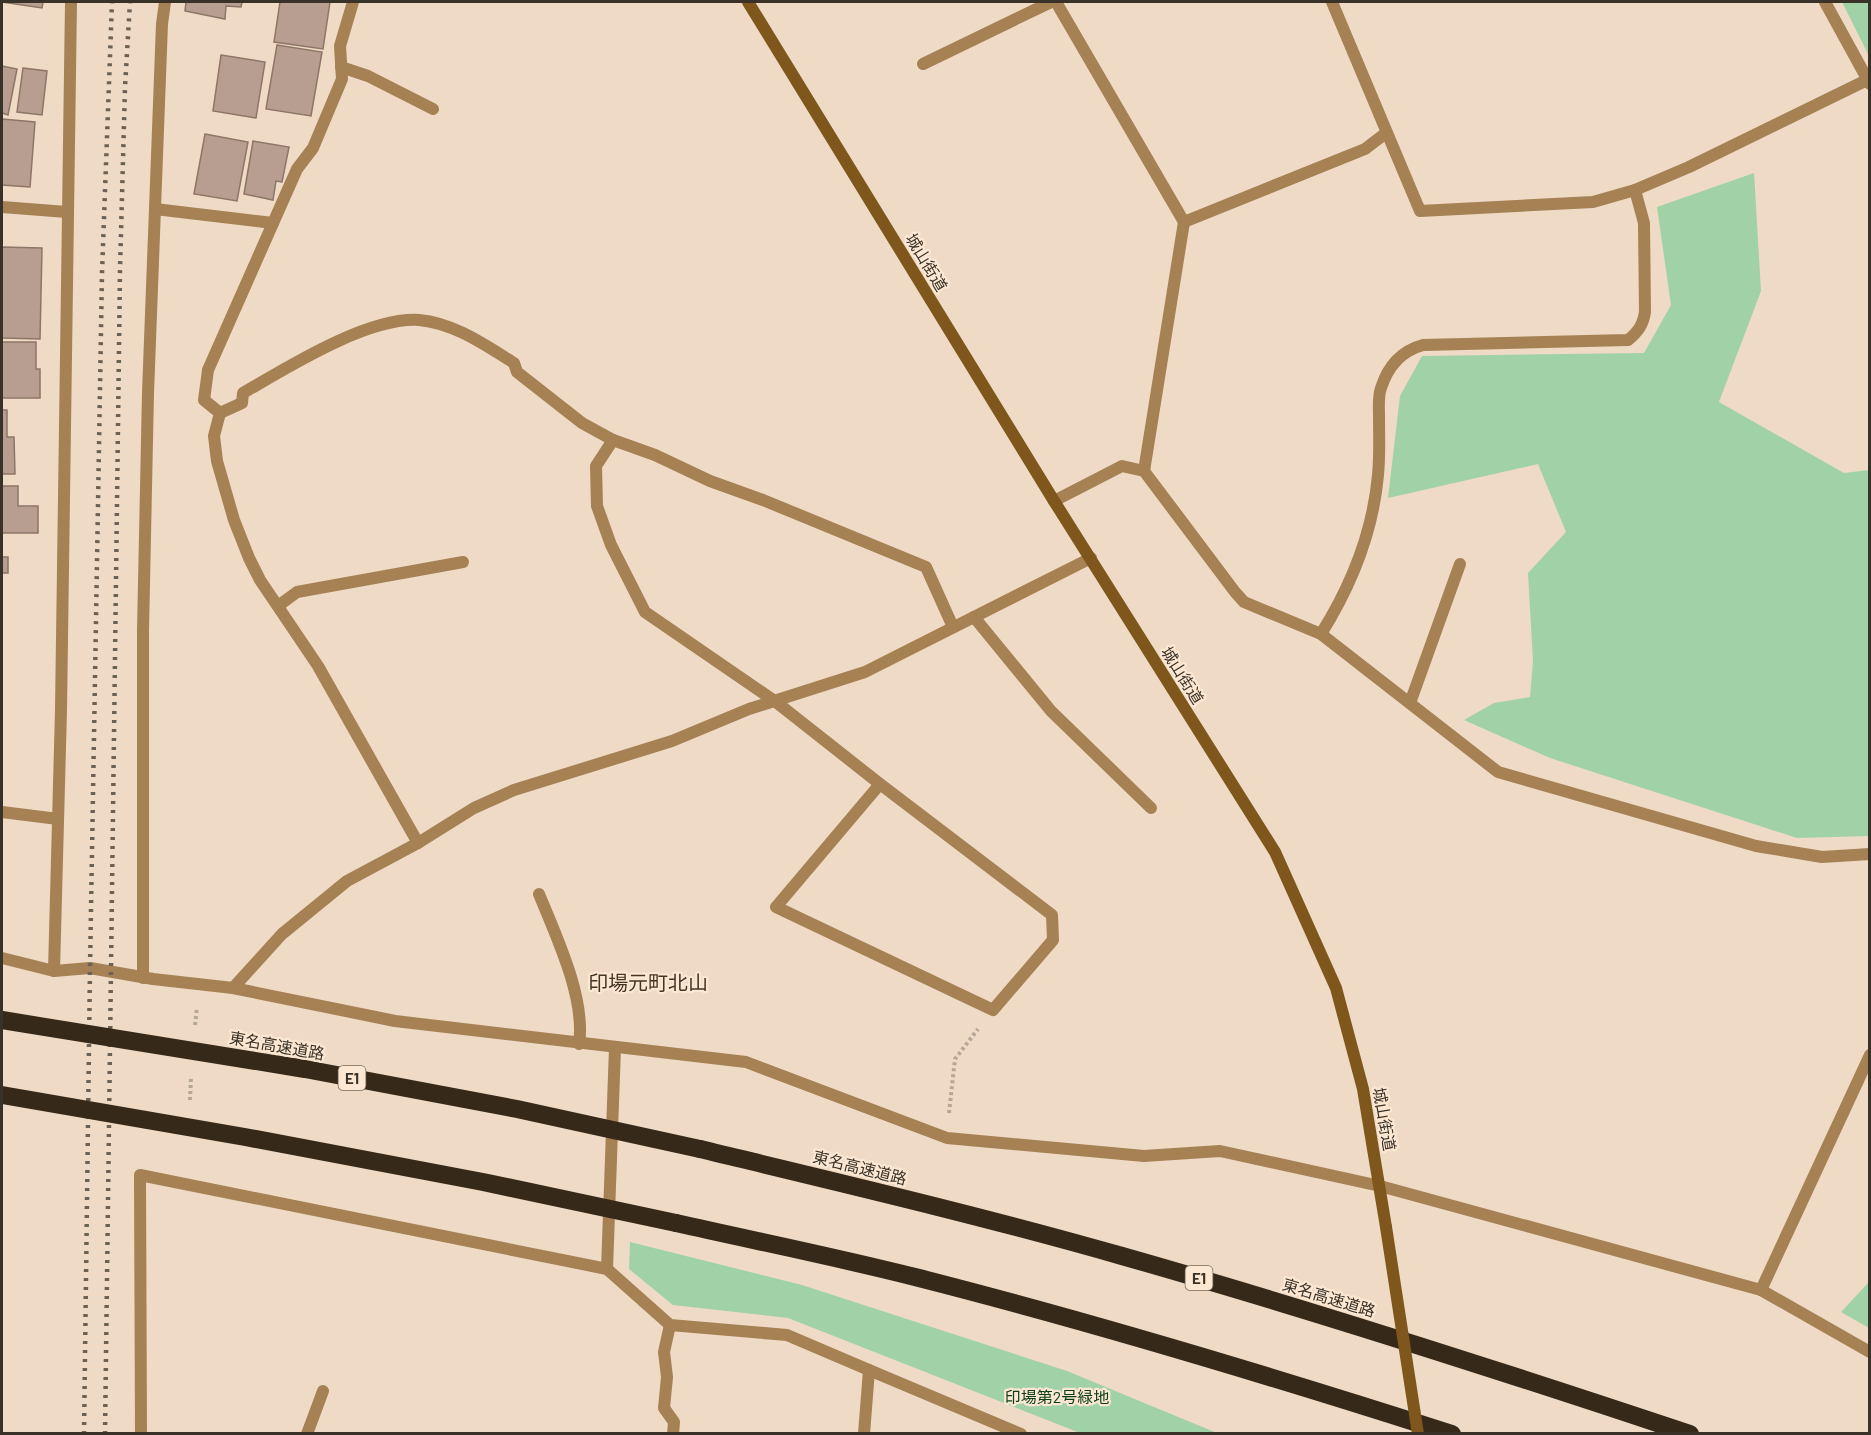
<svg xmlns="http://www.w3.org/2000/svg" width="1871" height="1435" font-family="Barlow,'Noto Sans JP',sans-serif">
<style>
.green{fill:#a1d2a7}
.building{fill:#b79e90;stroke:#8d7568;stroke-width:1.5}
.lines{fill:none;stroke-linecap:round;stroke-linejoin:round}
.path{stroke:#b6a695;stroke-width:4;stroke-dasharray:3 3;stroke-linecap:butt}
.street{stroke:#a58154;stroke-width:12}
.secondary{stroke:#7f561b;stroke-width:12}
.highway{stroke:#362919;stroke-width:18}
.rail{stroke:#6b6154;stroke-width:4.5;stroke-dasharray:3 6;stroke-linecap:butt}
.secondary-bridge{stroke:#7f561b;stroke-width:12}
.highway-bridge{stroke:#362919;stroke-width:18}
.labels{text-anchor:middle;dominant-baseline:central;stroke-width:4.5;stroke-linejoin:round;paint-order:stroke}
.shield{fill:#fce8d2;stroke:#74695c;stroke-width:1.5}
.shield-label{font-size:15px;font-weight:bold;fill:#393229}
.street-label{font-size:16px;fill:#393229;stroke:#fce8d2}
.park-label{font-size:16px;fill:#083c17;stroke:#fce8d2}
.quarter-label{font-size:20px;fill:#443523;stroke:#fce8d2}
</style>
<rect width="100%" height="100%" fill="#eedac5"/>
<g class="green">
<polygon points="1842,2 1869,2 1869,56"/>
<polygon points="1754,173 1761,291 1719,402 1844,473 1869,470 1869,836 1797,838 1550,758 1464,720 1494,703 1530,697 1533,661 1528,573 1566,532 1538,464 1388,498 1400,396 1422,356 1644,353 1671,305 1657,207"/>
<polygon points="630,1242 802,1285 1067,1371 1217,1433 1080,1433 788,1318 673,1305 629,1269"/>
<polygon points="1869,1282 1869,1328 1841,1312"/>
</g>
<g class="building">
<polygon points="2,2 43,2 42,8"/>
<polygon points="186,2 242,2 241,7 226,6 225,19 185,11"/>
<polygon points="280,2 330,2 323,49 274,42"/>
<polygon points="277,45 322,52 311,116 266,109"/>
<polygon points="221,55 265,62 256,118 213,111"/>
<polygon points="2,66 17,69 8,115 2,113"/>
<polygon points="23,68 47,71 42,115 17,112"/>
<polygon points="2,119 35,122 30,187 2,185"/>
<polygon points="205,134 248,142 237,201 194,194"/>
<polygon points="253,141 289,147 282,182 276,181 273,200 244,194"/>
<polygon points="2,247 42,248 40,339 2,338"/>
<polygon points="2,342 36,342 36,369 40,369 40,398 2,398"/>
<polygon points="2,410 7,410 7,437 14,437 15,474 2,474"/>
<polygon points="2,486 18,486 18,506 38,506 38,533 2,533"/>
<rect x="2" y="557" width="6" height="16"/>
</g>
<g class="lines">
<g class="path">
<polyline points="195,1025 197,1008"/>
<polyline points="190,1100 191,1077"/>
<polyline points="949,1113 955,1059 978,1029"/>
</g>
<g class="street">
<polyline points="353,2 340,46 342,79 313,148 297,169 208,370 204,400 220,413 214,436 217,461 234,520 249,558 260,580 318,666 418,843"/>
<polyline points="1056,2 1184,222 1144,471"/>
<polyline points="1332,2 1420,211 1593,202 1635,190 1689,167 1867,80"/>
<polyline points="1825,2 1870,84"/>
<polyline points="923,64 1051,2"/>
<polyline points="341,67 368,76 433,109"/>
<polyline points="2,207 67,212"/>
<polyline points="155,209 273,223"/>
<polyline points="1184,222 1365,149 1386,133"/>
<path d="M 220,413 L 242,403 L 243,393 C 288,367 367,317 419,320 C 454,323 485,345 514,363 L 517,372 L 582,423 L 613,440 L 655,455 L 710,481 L 763,500 L 926,567 L 953,627"/>
<polyline points="613,440 596,466 597,506 611,545 645,612 776,702 880,784 1052,915 1053,940 993,1010 776,907 880,784"/>
<polyline points="1054,501 1122,466 1144,471 1235,592 1244,602 1321,634 1498,772 1756,846 1822,857 1870,854"/>
<polyline points="278,606 297,592 463,562"/>
<polyline points="974,617 1051,711 1151,808"/>
<path d="M 1321,634 C 1351,586 1373,531 1378,475 C 1380,455 1379,435 1379,415 C 1379,407 1378,396 1381,388 C 1388,366 1401,351 1423,345 L 1628,340 C 1638,332 1643,325 1645,312 L 1644,223 L 1635,190"/>
<polyline points="1410,703 1460,564"/>
<polyline points="2,812 58,819"/>
<path d="M 539,894 C 556,936 586,998 579,1044"/>
<polyline points="2,958 54,971 90,968 153,979 233,988 395,1021 746,1062 947,1138 1144,1156 1220,1151 1380,1186 1761,1290 1870,1352"/>
<polyline points="54,971 61,710 71,2"/>
<polyline points="143,978 143,631 148,393 162,24 165,2"/>
<polyline points="233,988 282,934 347,881 418,843 474,808 514,790 672,741 749,709 865,672 1091,558"/>
<polyline points="607,1269 615,1048"/>
<polyline points="1761,1290 1870,1055"/>
<polyline points="670,1325 664,1352 667,1377 664,1408 674,1422 673,1434"/>
<polyline points="141,1434 140,1175 607,1269 670,1325 787,1335 869,1370"/>
<polyline points="307,1434 323,1391"/>
<polyline points="864,1434 869,1370 1021,1434"/>
</g>
<polyline class="secondary" points="748,2 1054,501 1275,852 1336,988 1363,1089 1386,1227"/>
<g class="highway">
<path d="M 700,1149 C 841,1183 982,1216 1122,1256 C 1312,1310 1501,1371 1690,1434"/>
<path d="M 676,1223 C 756,1241 836,1257 915,1277 C 1096,1323 1274,1377 1452,1434"/>
</g>
<g class="rail">
<polyline points="84,1434 90,968 102,273 112,2"/>
<polyline points="105,1434 120,270 125,87 130,2"/>
</g>
<polyline class="secondary-bridge" points="1386,1227 1418,1434"/>
<g class="highway-bridge">
<polyline points="2,1020 305,1069 517,1109 700,1149"/>
<polyline points="2,1095 245,1137 483,1182 676,1223"/>
</g>
</g>
<g class="labels">
<g class="shield">
<rect x="338.5" y="1066" width="27" height="24" rx="4.5"/>
<rect x="1185.5" y="1266" width="27" height="24" rx="4.5"/>
</g>
<g class="shield-label">
<text x="352" y="1078">E1</text>
<text x="1199" y="1278">E1</text>
</g>
<g class="street-label">
<text transform="translate(927 262) rotate(59)">城山街道</text>
<text transform="translate(1183 675) rotate(58)">城山街道</text>
<text transform="translate(277 1045) rotate(10)">東名高速道路</text>
<text transform="translate(1385 1119) rotate(80)">城山街道</text>
<text transform="translate(860 1167) rotate(14)">東名高速道路</text>
<text transform="translate(1329 1297) rotate(17)">東名高速道路</text>
</g>
<g class="park-label">
<text x="1057" y="1396">印場第2号緑地</text>
</g>
<g class="quarter-label">
<text x="648" y="982">印場元町北山</text>
</g>
</g>
<rect width="1871" height="1435" fill="none" stroke="#393229" stroke-width="6"/>
</svg>
